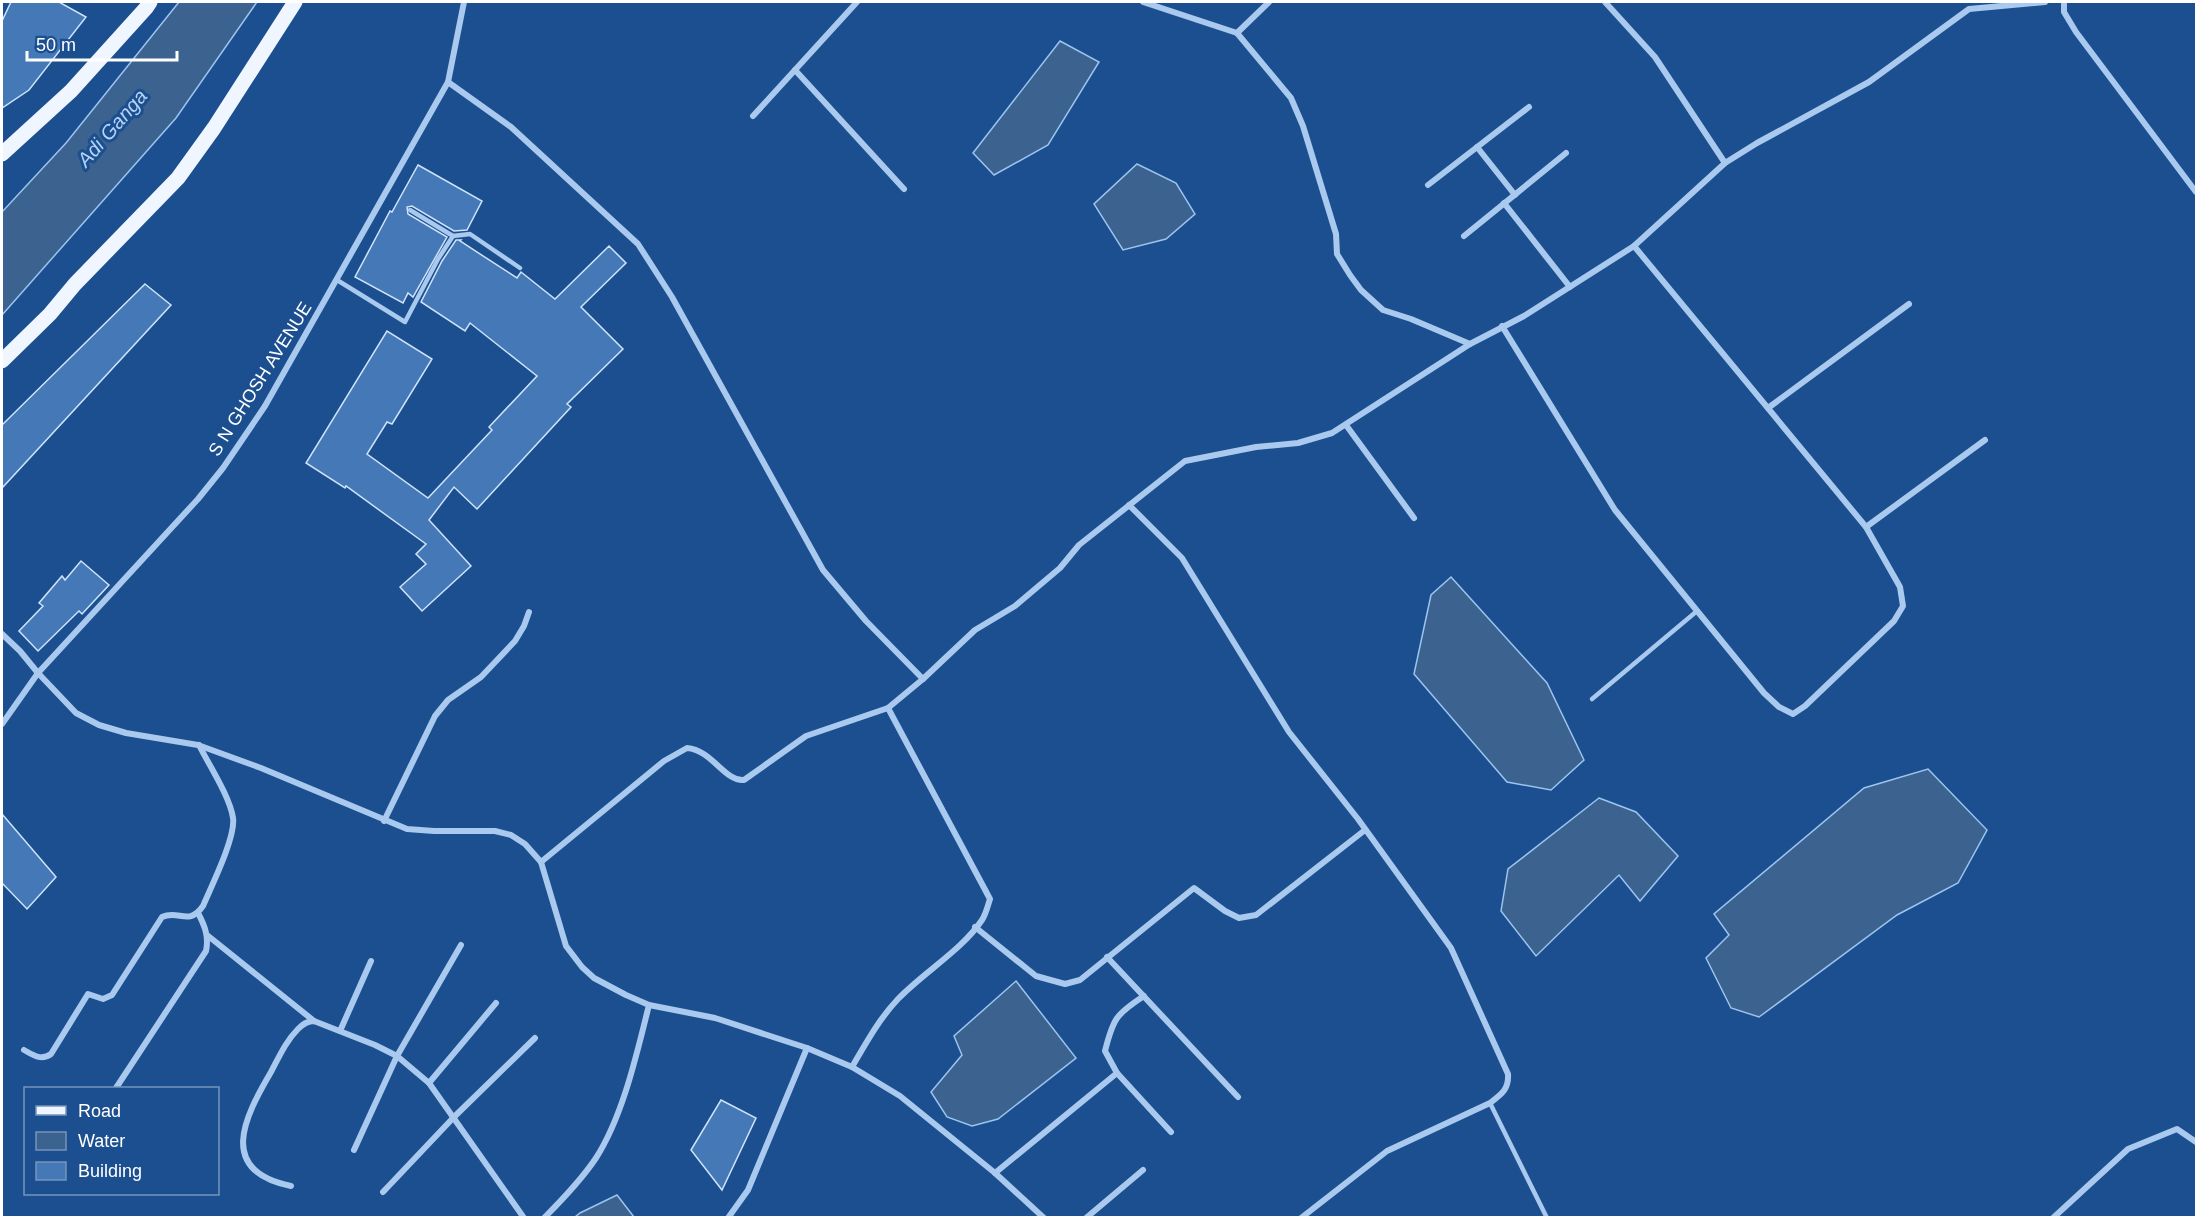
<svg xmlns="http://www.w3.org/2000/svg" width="2198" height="1219" font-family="Arial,sans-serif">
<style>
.water{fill:#3c6290;stroke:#9cc4f0;stroke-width:1.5}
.building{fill:#4478b7;stroke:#cfe3fa;stroke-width:1.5}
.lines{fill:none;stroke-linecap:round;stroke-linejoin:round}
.service{stroke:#a9c9ee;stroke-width:4.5}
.minor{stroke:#a9c9ee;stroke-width:6}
.primary{stroke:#f0f6ff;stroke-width:15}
.labels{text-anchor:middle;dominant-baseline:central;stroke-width:6;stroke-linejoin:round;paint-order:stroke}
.street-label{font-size:18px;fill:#fff;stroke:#1b4f8f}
.water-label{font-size:20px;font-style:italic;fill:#b5d3f5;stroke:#1b4f8f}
</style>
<rect width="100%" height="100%" fill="#1b4f8f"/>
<g class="water">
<polygon points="179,2 257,2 176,118 2,315 2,212 66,143"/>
<polygon points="1060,41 1099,62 1048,145 994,175 973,153"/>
<polygon points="1137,164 1176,183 1195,214 1166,239 1123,250 1094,204"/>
<polygon points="1451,577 1547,683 1584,760 1551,790 1507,782 1414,674 1431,595"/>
<polygon points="1928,769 1987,830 1958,883 1897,915 1759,1017 1731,1008 1706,958 1729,935 1714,914 1864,788"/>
<polygon points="1599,798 1636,812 1678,856 1640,901 1619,875 1536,956 1501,911 1508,869"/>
<polygon points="1016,981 1076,1058 998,1119 972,1126 947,1117 931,1092 962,1055 954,1036"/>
<polygon points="617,1195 634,1217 575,1217 580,1213"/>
</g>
<g class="building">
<polygon points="11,2 59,2 86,17 29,90 2,108 2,21"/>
<polygon points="418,165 482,201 467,230 454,231 412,206 407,207 408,214 447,237 413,297 408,293 403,303 355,277 390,211 392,212"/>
<polygon points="456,240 461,240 460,241 517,278 521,272 555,299 609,246 626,263 581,307 623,349 567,404 571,407 477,509 454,487 429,520 471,566 422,611 400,587 426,564 416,554 426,544 346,486 345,488 306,463 387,331 432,359 392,424 387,422 367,454 428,498 492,430 489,427 537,376 470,323 465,331 421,302 442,261"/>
<polygon points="145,284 171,305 2,488 2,425"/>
<polygon points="81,561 109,585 82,614 79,611 38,651 19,631 43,606 39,603 62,576 65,580"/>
<polygon points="2,814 56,877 27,909 2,883"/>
<polygon points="721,1100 756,1118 722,1190 691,1150"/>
</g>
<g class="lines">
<g class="service">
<polyline points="410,210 453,236"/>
<polyline points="337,280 405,322 438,259 453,236 470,234 520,268"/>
<polyline points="1592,699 1697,611"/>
<polyline points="1490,1103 1547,1218"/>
</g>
<g class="minor">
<polyline points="1143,2 1237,33 1269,2"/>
<polyline points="1605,2 1655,57 1725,163"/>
<polyline points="2064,2 2064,12 2076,32 2196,192"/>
<polyline points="795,70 904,189"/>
<polyline points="448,82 511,127 638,244 672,297 823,570 866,621 923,679"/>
<polyline points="753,116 857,2"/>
<polyline points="1477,147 1515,195"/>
<polyline points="1428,185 1529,107"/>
<polyline points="1504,203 1570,287"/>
<polyline points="1464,236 1566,153"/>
<polyline points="1502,326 1615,510 1764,693 1779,707 1793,714 1805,706 1894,621 1903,606 1900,587 1866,527 1634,246"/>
<polyline points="1470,344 1524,316 1634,246 1725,163 1757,143 1869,82 1969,9 2045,2"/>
<polyline points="1768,408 1909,304"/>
<polyline points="1346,425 1414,518"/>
<path d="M 1129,505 L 1182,558 L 1289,732 L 1358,819 L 1451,948 L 1508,1074 C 1509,1089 1502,1094 1490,1103 L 1387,1151 L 1301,1218"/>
<polyline points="1866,527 1985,440"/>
<polyline points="2,634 20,651 38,673 76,713 99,725 126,733 198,745 261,768 407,829 434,831 495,831 511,835 525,844 541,862 566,946 582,967 594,978 626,995 649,1005 715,1018 807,1048 852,1067 900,1096 995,1173 1044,1218"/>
<polyline points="888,708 923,679 975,630 1015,606 1060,568 1079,545 1185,461 1256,447 1298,443 1332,433 1470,344 1411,319 1383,310 1361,290 1350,275 1337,254 1336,234 1303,126 1291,98 1237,33"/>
<polyline points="2,724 38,673 198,499 223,468 265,406 448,82 464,2"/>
<polyline points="384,821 435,716 448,700 481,677 515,641 524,626 529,612"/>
<path d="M 541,862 L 664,761 L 687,748 C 712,750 725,782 744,780 L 806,736 L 888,708 L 990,899 C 988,905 986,914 982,920 C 962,950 924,972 898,999 C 879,1019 866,1043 852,1067"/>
<polyline points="975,927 1036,976 1065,984 1080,980 1194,888 1225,911 1239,918 1256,915 1365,830"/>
<polyline points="207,935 314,1021"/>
<polyline points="1107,957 1238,1097"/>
<polyline points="340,1031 371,961"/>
<path d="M 24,1050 C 33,1055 41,1061 51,1054 L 88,994 L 103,999 L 112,995 L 162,917 C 179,909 188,927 203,906 C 211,887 236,837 233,818 C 230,797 209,765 199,745"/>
<polyline points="1117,1073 1171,1132"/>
<polyline points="429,1083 496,1003"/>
<path d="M 116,1088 L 206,951 C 209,937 205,926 198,913"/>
<polyline points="354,1150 397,1056 461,945"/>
<path d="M 995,1173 L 1117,1073 L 1105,1051 C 1113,1019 1116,1014 1144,996"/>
<path d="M 291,1186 C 217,1171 244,1118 271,1072 C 279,1057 286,1041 298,1029 C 303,1024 307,1021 314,1021 L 375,1045 L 397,1056 L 429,1083 L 524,1218"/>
<polyline points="383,1192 454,1117 535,1038"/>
<path d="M 544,1218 C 562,1200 582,1179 596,1158 C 623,1116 637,1053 649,1005"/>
<polyline points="728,1218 748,1190 807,1048"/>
<polyline points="1086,1218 1143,1170"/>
<polyline points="2053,1218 2128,1149 2177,1129 2196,1142"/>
</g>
<g class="primary">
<polyline points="2,154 71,91 146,8 150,2"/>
<polyline points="2,361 50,314 75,284 178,178 214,128 295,2"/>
</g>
</g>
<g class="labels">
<g class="street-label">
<text transform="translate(260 379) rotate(-58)">S N GHOSH AVENUE</text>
</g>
<g class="water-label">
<text transform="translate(112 128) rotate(-49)">Adi Ganga</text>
</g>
</g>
<rect width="2198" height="1219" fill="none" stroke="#ffffff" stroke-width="6"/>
<rect x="24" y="1087" width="195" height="108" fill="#1b4f8f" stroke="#7695bc" stroke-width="1.5"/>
<rect x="36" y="1106" width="30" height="9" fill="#f0f6ff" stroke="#7695bc" stroke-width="1.5"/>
<text x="78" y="1117" font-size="18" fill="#ffffff">Road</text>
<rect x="36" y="1132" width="30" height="18" fill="#3c6290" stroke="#7695bc" stroke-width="1.5"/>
<text x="78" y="1147" font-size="18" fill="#ffffff">Water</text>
<rect x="36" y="1162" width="30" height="18" fill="#4478b7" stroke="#7695bc" stroke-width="1.5"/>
<text x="78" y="1177" font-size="18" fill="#ffffff">Building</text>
<path d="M27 51v9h150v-9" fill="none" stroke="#ffffff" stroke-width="3"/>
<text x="36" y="51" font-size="18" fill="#ffffff" stroke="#1b4f8f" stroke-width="4.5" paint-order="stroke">50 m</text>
</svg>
